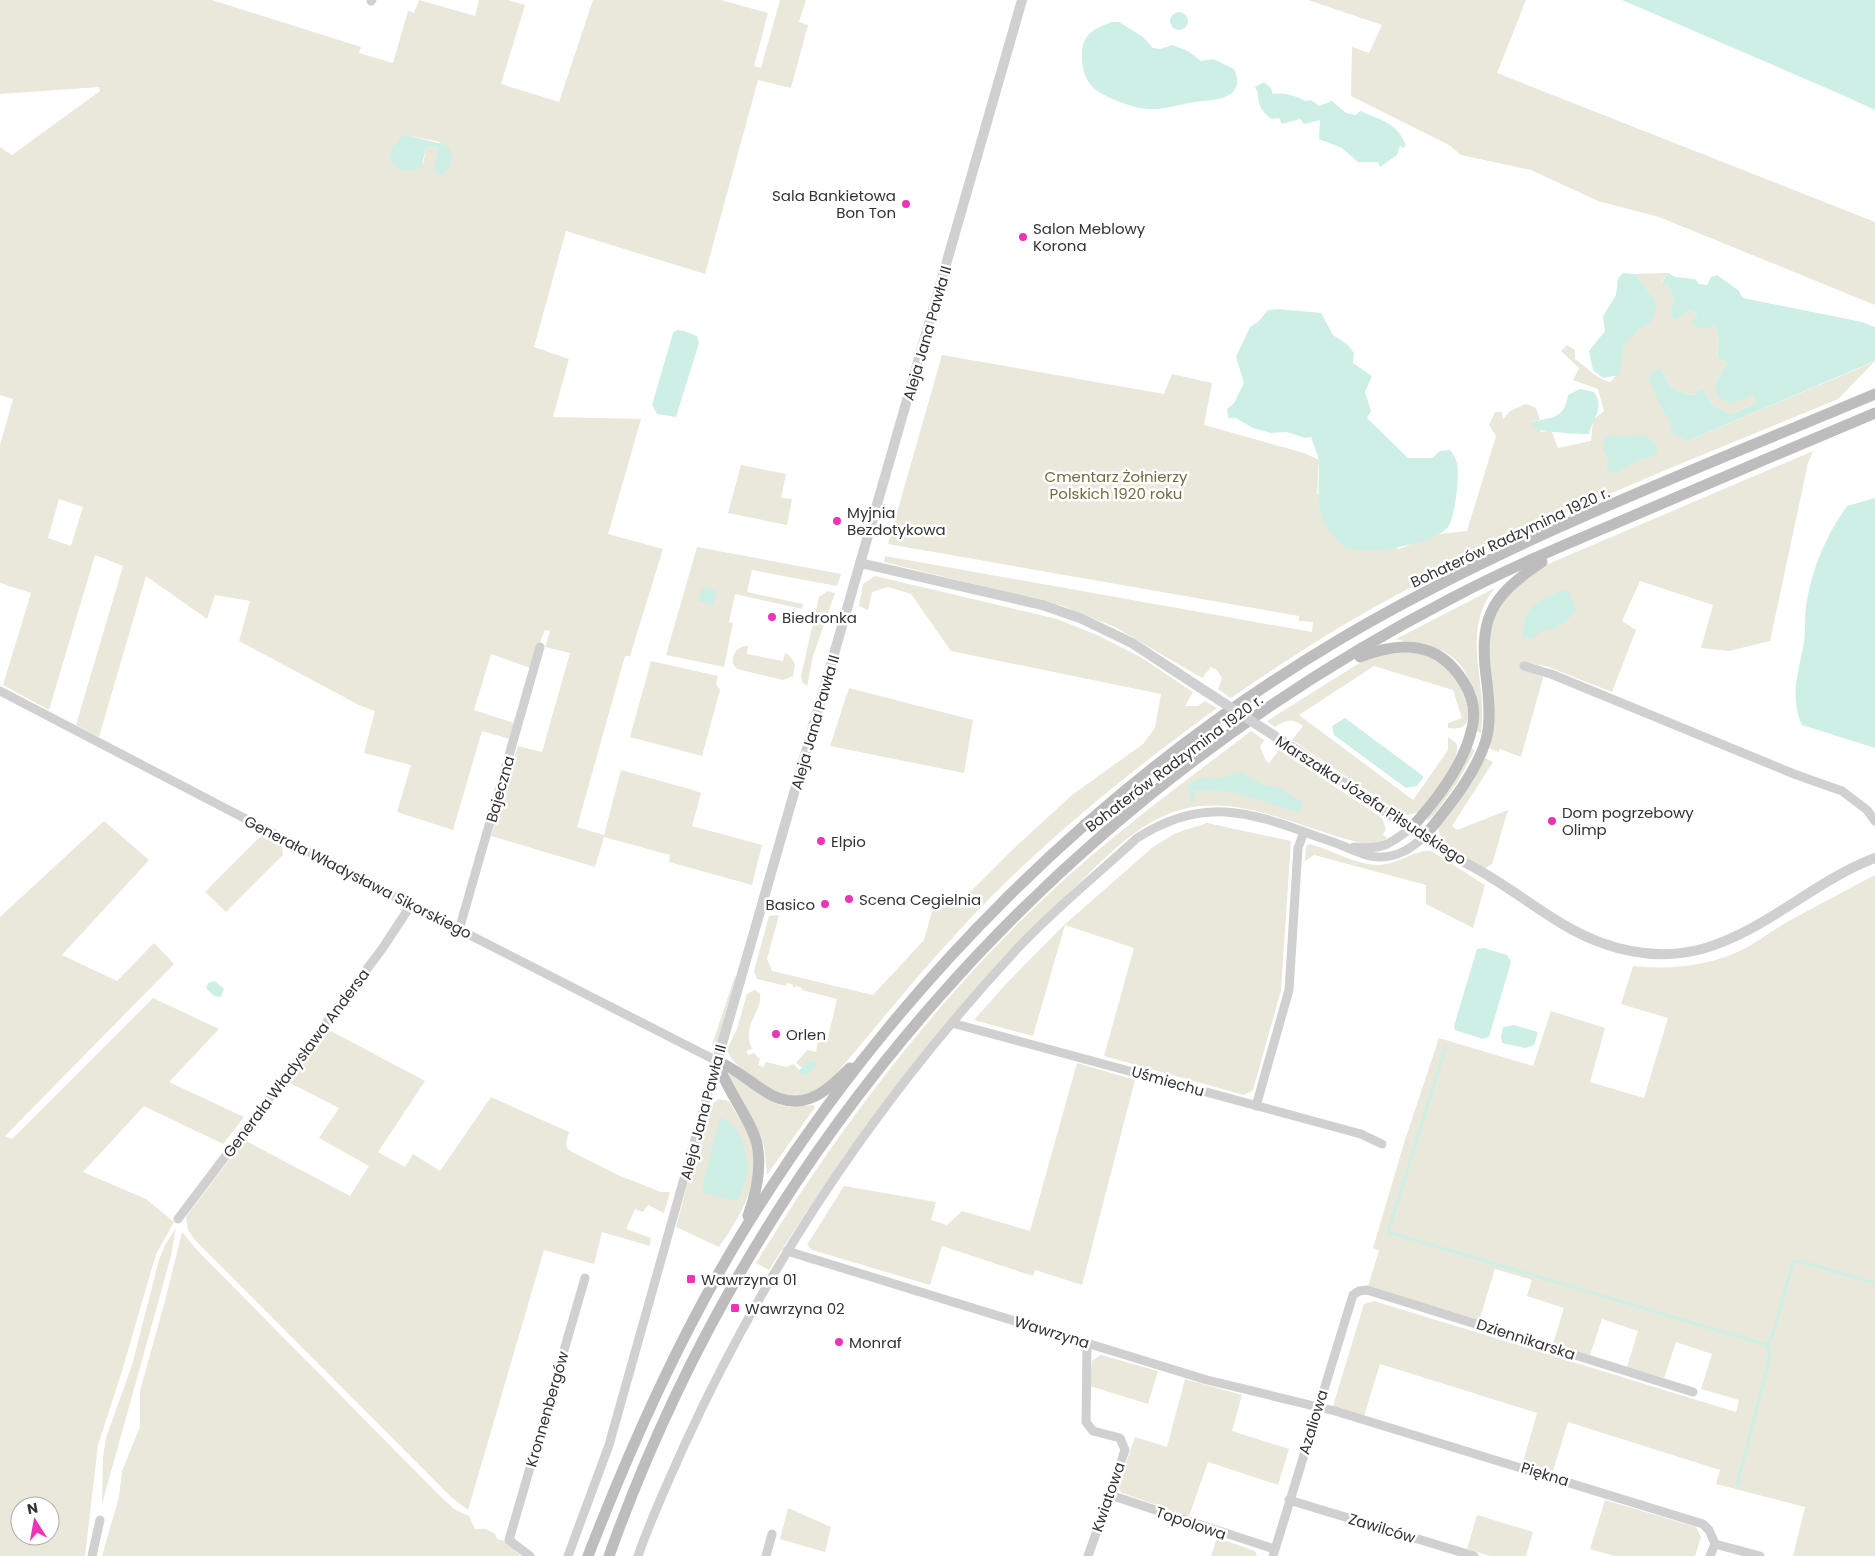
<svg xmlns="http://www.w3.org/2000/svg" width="1875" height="1556" font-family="Poppins,sans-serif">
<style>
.green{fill:#eae8da;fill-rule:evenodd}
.water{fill:#ceefe6}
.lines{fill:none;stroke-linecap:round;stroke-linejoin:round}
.stream{stroke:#ceefe6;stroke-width:3}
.minor{stroke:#d0d0d0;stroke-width:9}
.tertiary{stroke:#d0d0d0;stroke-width:10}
.secondary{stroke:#bdbdbd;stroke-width:11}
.tertiary-bridge{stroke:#d0d0d0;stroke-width:10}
.poi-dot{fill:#eb34b7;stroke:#fff;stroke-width:2}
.labels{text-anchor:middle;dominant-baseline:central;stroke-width:5;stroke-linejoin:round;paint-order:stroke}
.poi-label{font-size:15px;fill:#333;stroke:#fff;text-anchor:start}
.street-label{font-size:15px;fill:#333;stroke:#fff}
.park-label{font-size:15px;fill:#716b3d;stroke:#fff}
</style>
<rect width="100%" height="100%" fill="#fff"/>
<g class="green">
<path d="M 0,0 L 212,0 L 361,47 L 359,53 L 393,63 L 408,11 L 414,13 L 419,0 L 475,16 L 479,0 L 508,0 L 525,5 L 501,84 L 559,102 L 593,0 L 721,0 L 768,13 L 754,66 L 761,68 L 780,0 L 806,0 L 799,22 L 808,25 L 791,88 L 758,80 L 705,274 L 566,231 L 534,347 L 569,359 L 553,417 L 641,419 L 608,534 L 663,549 L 630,656 L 625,656 L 577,827 L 604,835 L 621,770 L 693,790 L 701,793 L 692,826 L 762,845 L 752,885 L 669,862 L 670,855 L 604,837 L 595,867 L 491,836 L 518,746 L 542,752 L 570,653 L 545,647 L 550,631 L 545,630 L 530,668 L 491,654 L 474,710 L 517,724 L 510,739 L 482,731 L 453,830 L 397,812 L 411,765 L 364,753 L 375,711 L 359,705 L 239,641 L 250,601 L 215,595 L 207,619 L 146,576 L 99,737 L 76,725 L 123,566 L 95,555 L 49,710 L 3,685 L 31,593 L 0,583 L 0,445 L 13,399 L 0,395 L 0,147 L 12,155 L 100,91 L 99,87 L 0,94 ZM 406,135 L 440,142 L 434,168 L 438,151 L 436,147 L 430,146 L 426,148 L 423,164 L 395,143 ZM 59,499 L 83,507 L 71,546 L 48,538 Z"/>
<polygon points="1308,0 1526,0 1497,73 1875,222 1875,305 1659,217 1598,201 1531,170 1461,155 1449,145 1351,96 1352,47 1369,53 1382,25"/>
<path d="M 1668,273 L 1661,283 L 1668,286 L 1674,298 L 1670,314 L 1674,321 L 1691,310 L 1697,314 L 1692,324 L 1715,324 L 1719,341 L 1717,357 L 1727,363 L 1715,384 L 1753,394 L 1756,403 L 1731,414 L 1714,406 L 1702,387 L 1695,395 C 1676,392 1669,389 1662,370 L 1663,411 L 1687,441 L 1874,362 L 1838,399 C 1687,462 1532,521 1389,599 C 1334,629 1282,663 1231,698 L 1218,689 L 1222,678 L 1217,670 L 1211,667 L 1202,678 L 1115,627 L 1063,606 L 884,562 L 885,556 L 1312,632 L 1313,622 L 1299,621 L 1299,616 L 888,544 L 942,355 L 1164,394 L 1172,374 L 1212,383 L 1204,425 L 1304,453 L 1319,460 L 1317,494 L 1399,549 L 1440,534 L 1467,531 L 1496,436 L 1489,425 L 1495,412 L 1502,412 L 1503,419 L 1510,411 L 1526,404 L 1536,408 L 1540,420 L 1532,422 L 1542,432 L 1551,430 L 1558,448 L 1591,441 L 1593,420 L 1604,411 L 1598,389 L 1573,380 L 1579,368 L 1561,351 L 1567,345 L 1575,350 L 1575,359 C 1587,367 1596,379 1610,382 C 1624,370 1618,362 1624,346 C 1627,336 1641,328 1650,323 L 1653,297 L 1635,274 Z"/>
<path d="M 1813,451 L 1808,463 L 1770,641 L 1729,651 L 1701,648 L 1713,605 L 1640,581 L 1622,621 L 1636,630 L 1612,692 L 1546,666 L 1524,663 L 1544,674 L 1521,757 L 1500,749 L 1498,752 L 1489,748 L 1485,646 L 1499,599 L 1541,567 ZM 1553,594 L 1569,616 C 1559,629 1558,626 1544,629 C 1534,631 1535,638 1522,638 C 1527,621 1537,602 1553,594 Z"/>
<polygon points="741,465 786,474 781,498 792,499 787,525 728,513"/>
<polygon points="697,547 841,574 837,586 752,570 747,592 803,604 802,609 735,594 729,622 733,623 724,667 666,655"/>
<path d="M 875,576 L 1057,619 L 1097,635 L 1142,658 L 1193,692 L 1185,706 L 1198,706 L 1205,701 L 1217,708 C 1136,767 1057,830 987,901 C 931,958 882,1020 830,1081 C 820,1089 808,1096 795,1097 C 777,1098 730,1066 727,1049 L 737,1029 L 747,994 L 754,990 L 760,993 C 763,1013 741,1023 752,1049 L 746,1051 L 748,1055 L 754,1053 L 760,1059 L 758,1065 L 763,1067 L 766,1062 L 786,1067 L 794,1064 L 805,1077 L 816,1065 L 811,1059 L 802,1068 L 796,1063 L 807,1050 L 816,1052 L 818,1040 L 827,1042 L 837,999 L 802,990 L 802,988 L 796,986 L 793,988 L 793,985 L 787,983 L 786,986 L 757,979 L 754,971 L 769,916 L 779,915 L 767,959 L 772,971 L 873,995 L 924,940 L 937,894 L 962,900 L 1010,852 L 1072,795 L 1143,744 L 1155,728 L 1161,694 L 951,651 L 911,594 L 888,587 L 872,592 L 868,610 L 859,606 L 863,584 Z"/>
<path d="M 1495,588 C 1459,631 1489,684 1481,733 L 1476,731 C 1473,686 1473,658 1422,643 C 1413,641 1402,642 1396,639 Z"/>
<polygon points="828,591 835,593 813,656 807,686 802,682 801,676 819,597"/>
<path d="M 746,646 L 748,646 L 747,654 L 783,661 L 785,653 L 790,656 L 795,664 L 793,676 L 783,680 L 737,669 L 733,664 C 732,655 736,647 746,646 Z"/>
<path d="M 1413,652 C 1426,656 1438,659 1448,669 C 1462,683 1486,734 1448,728 L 1448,723 L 1462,718 L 1453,690 L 1374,666 L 1299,715 L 1413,800 L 1448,750 L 1448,737 L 1456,743 C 1464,757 1429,800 1419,812 L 1408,815 L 1396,810 L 1292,740 L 1303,726 C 1293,718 1285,720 1275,727 L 1267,721 L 1361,662 L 1384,654 Z"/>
<polygon points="651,661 718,676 716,684 720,690 702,756 630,737"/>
<polygon points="849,688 973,720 964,773 830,746"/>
<path d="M 1251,731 L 1264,740 L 1260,747 L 1266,761 L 1269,763 L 1279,750 L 1382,818 L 1386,829 L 1383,835 L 1387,838 L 1377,845 L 1362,843 C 1306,831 1247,796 1188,808 C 1142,817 1109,855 1076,886 C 956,999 857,1130 769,1270 L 756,1263 C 844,1119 949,982 1076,869 C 1132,820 1192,776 1251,731 Z"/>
<polygon points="1470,748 1475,750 1457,783 1434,815 1427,821 1427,817"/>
<path d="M 1485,758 L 1493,762 L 1452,826 L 1457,830 L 1508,810 L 1492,864 L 1484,869 C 1468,858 1440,848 1438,827 Z"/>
<path d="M 104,821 L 149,860 L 62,955 L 117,981 L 154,943 L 174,964 L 5,1136 L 12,1139 L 153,998 L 219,1029 L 169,1082 L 244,1117 L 223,1144 L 144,1106 L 83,1172 L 146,1199 L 174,1222 L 156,1254 L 122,1371 L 98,1445 L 85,1556 L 0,1556 L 0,917 ZM 20,1506 L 50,1506 L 50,1536 L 20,1536 Z"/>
<polygon points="1207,823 1291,841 1281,990 1253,1090 1244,1095 1104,1056 1134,948 1065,925 1033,1036 974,1020 1005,985 1064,925 1153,847 1176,833"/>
<polygon points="261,836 282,847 283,855 226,912 205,892"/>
<path d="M 1310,844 C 1332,850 1356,865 1378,865 C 1397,865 1417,849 1431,851 L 1485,885 L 1473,928 L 1426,904 L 1426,885 L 1314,855 L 1305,861 L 1306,846 Z"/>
<path d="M 1875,875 L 1875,1556 L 1793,1556 L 1805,1507 L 1716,1484 L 1720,1470 L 1568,1422 L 1553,1471 L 1523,1462 L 1537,1413 L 1380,1364 L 1364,1416 L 1333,1406 L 1364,1304 L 1374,1301 L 1736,1412 L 1739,1400 L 1701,1389 L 1712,1354 L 1676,1342 L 1664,1378 L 1627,1367 L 1638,1331 L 1602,1319 L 1590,1355 L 1553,1344 L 1564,1308 L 1527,1296 L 1532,1280 L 1495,1269 L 1479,1321 L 1368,1286 L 1379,1251 L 1373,1248 L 1405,1140 L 1439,1038 L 1533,1066 L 1551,1011 L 1605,1028 L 1590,1082 L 1644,1098 L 1668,1018 L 1621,1004 L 1633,966 C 1670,970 1708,966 1742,950 C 1758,942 1772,931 1787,922 C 1817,906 1846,890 1875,875 Z"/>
<polygon points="735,976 736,976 716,1047 712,1045"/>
<polygon points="329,1030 425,1081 378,1152 405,1167 413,1154 440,1171 491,1097 569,1132 566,1143 567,1148 572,1152 618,1175 661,1192 670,1192 664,1213 648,1205 643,1212 635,1209 626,1229 651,1238 650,1246 602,1232 594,1264 544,1250 468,1510 451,1497 195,1240 188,1230 186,1217 244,1140 350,1196 369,1166 319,1138 339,1108 288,1082"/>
<polygon points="1077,1063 1135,1080 1082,1285 1035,1270 1033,1276 942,1246 930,1285 812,1250 807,1245 844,1186 936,1202 931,1220 947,1225 962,1211 1030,1231"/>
<polygon points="730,1074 779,1105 790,1107 813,1105 815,1107 767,1175 764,1145 728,1076"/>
<path d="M 719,1099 L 729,1101 C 736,1114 747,1128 751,1142 C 763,1180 740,1217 719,1247 L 676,1227 L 708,1107 Z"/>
<polygon points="176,1228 171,1256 102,1504 103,1457 106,1438 132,1365 159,1260 165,1245"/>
<polygon points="182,1232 197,1250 440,1496 454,1509 469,1516 475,1529 486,1529 495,1534 497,1539 505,1541 521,1556 102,1556 119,1497 122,1471 140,1427 140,1391 166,1297"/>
<polygon points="1101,1355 1158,1371 1148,1404 1090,1386 1092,1361"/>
<polygon points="1185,1379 1242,1395 1232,1431 1289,1449 1278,1485 1208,1462 1189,1516 1122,1493 1118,1487 1135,1437 1167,1447"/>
<polygon points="1605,1500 1696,1527 1701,1537 1695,1556 1614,1556 1590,1549"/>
<polygon points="788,1508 831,1527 825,1552 780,1539"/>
<polygon points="1477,1515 1533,1532 1526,1556 1490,1556 1467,1549"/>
<polygon points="1217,1538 1255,1551 1257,1556 1211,1556"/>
</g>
<g class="water">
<polygon points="1622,0 1875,0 1875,110 1847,97"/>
<circle cx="1179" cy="21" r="9"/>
<path d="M 1112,22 L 1119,22 L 1143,37 L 1153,48 L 1160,49 L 1172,45 L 1188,51 L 1201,61 L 1213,59 L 1234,69 C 1236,74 1239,81 1236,87 C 1231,101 1207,100 1195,102 C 1179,104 1165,110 1149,109 C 1135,109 1098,96 1090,84 C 1084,76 1082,66 1082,56 C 1082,34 1093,29 1112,22 Z"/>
<path d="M 1264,82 L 1271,88 L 1273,94 C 1283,92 1297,96 1305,101 L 1311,100 L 1319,106 L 1332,101 L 1346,113 L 1356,115 L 1360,111 C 1381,120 1398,123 1406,146 L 1402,148 L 1400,145 L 1397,155 L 1380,167 L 1378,162 L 1358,162 L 1342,148 L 1319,139 L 1320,120 L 1304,124 L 1300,119 L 1282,124 L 1279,118 L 1271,119 C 1261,110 1258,106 1258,93 L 1255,87 Z"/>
<path d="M 406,135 L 446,145 C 456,155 452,167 442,175 L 436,173 L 434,168 L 438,151 L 436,147 L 430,146 L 426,148 L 421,168 L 409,171 L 395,167 C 386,155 393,141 406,135 Z"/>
<polygon points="1623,273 1635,274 1653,297 1657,309 1650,323 1638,330 1624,345 1619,375 1603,378 1593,370 1589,351 1605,331 1603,316 1616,295 1618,278"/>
<path d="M 1668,273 L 1675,277 L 1695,279 L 1699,284 L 1707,285 L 1711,277 L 1717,275 L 1738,290 L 1743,298 L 1862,322 L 1875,327 L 1875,361 L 1687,441 L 1671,432 L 1671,423 L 1663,411 L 1648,378 L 1655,370 L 1662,370 C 1669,389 1676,392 1695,395 L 1702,387 L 1714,406 L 1731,414 L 1756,403 L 1753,395 L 1731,404 L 1718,397 L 1715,384 L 1727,363 L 1717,357 L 1719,341 L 1715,325 L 1703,329 L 1691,324 L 1697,314 L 1691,310 L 1674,321 L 1670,314 L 1674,298 L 1668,286 L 1661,284 Z"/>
<path d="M 1278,309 L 1321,313 L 1333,335 L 1348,345 L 1354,353 L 1353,363 L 1372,376 L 1365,392 L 1371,411 L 1367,418 L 1408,458 L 1432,458 L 1440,451 L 1450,450 C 1453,454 1456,459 1457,463 C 1460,474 1455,518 1448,527 C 1434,545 1363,557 1343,546 C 1339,543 1333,536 1330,532 C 1313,510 1320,487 1319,462 C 1318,454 1313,444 1311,437 L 1305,438 L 1287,432 L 1271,433 L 1253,428 L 1236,418 L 1228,418 L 1227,409 L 1234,403 L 1244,383 L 1236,357 L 1250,327 L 1258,322 L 1268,310 Z"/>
<polygon points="677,330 684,331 697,336 699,343 676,417 657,414 652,405 673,333"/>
<path d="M 1580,389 L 1594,392 C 1605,409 1593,417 1589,434 C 1576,434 1542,432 1533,428 L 1532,422 C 1553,417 1564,419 1568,395 Z"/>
<path d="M 1611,434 L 1617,437 L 1644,435 L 1657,444 L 1657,454 C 1650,458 1644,458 1637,461 C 1626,466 1622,472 1610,473 L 1607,470 L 1608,459 L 1602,447 L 1606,437 Z"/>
<path d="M 1875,498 L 1875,748 L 1802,725 C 1789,696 1799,671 1804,642 C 1806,629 1804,614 1807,600 C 1813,566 1827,534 1847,506 Z"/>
<polygon points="702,587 717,591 713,605 698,601"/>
<path d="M 1561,590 L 1569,591 L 1577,611 L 1564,623 L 1553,629 L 1545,629 L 1532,638 L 1522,638 C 1524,631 1523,625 1525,619 C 1530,602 1547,598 1561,590 Z"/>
<polygon points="1345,718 1423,776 1423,778 1417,786 1406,788 1334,735 1332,726"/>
<polygon points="1239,772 1262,784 1280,788 1302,802 1302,809 1296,812 1234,792 1195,790 1194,802 1190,801 1190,790 1185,787 1200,778 1213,780"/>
<polygon points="1484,948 1507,955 1511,962 1489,1037 1483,1039 1455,1030 1454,1026 1477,949"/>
<polygon points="215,981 224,989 221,997 214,996 206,988 208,983"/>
<polygon points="1514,1025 1538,1032 1534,1045 1525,1048 1502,1043 1501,1037 1503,1027"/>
<polygon points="811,1059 817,1065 805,1077 798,1071"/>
<path d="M 720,1117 C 738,1122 747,1150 748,1167 C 748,1179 742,1191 737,1201 L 706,1194 L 702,1189 Z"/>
</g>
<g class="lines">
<g class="stream">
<polyline points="1445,1049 1388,1232 1767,1345"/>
<polyline points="1767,1345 1773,1334 1793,1262 1799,1261 1875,1283"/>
<polyline points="1737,1485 1769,1360 1770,1355 1767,1345"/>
</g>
<g class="minor">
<polyline points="371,1 372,0"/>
<polyline points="1524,666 1551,674 1794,774 1842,791 1867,810 1875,821"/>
<polyline points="0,691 411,905 717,1061 609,1445 568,1556"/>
<path d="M 1354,847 C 1382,850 1389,845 1411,828"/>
<polyline points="459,930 540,647"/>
<polyline points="952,1023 1361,1134 1382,1144"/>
<polyline points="1256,1106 1289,990 1298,848 1304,832"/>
<polyline points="178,1219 382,949 411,905"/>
<polyline points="787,1251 1207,1380 1335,1411 1703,1524 1709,1530 1715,1544"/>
<polyline points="1087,1343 1086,1422 1093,1431 1120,1438 1125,1450 1088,1556"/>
<polyline points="1110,1495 1274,1549"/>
<polyline points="1289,1500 1474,1556"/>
<polyline points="1715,1544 1760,1556"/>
<polyline points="92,1556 100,1520"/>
<polyline points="530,1556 509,1540 585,1278"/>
<path d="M 638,1556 C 651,1518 668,1482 684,1446 C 767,1264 881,1096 1016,950 C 1053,910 1097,875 1137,838 C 1209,792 1256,815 1330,841 C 1346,846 1363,857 1380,857 C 1399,857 1411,848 1424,837"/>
<polyline points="766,1556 772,1534"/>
<polyline points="1273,1556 1353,1295 1359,1291 1367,1290 1693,1392"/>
<polyline points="1710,1556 1715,1544"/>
</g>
<g class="tertiary">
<polyline points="860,563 1042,605 1080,618 1132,643 1199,687"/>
<path d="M 1287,744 C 1340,779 1392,818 1446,852 C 1461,861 1477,868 1492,878 C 1528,900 1562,929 1602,943 C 1635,955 1668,958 1702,949 C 1766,931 1814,881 1875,858"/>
<polyline points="717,1061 1022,0"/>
</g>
<g class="secondary">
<path d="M 1360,657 C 1401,641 1438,641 1463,681 C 1472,695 1476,712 1472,728 C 1464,765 1436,801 1411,828"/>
<path d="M 1424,837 C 1447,808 1475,776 1486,740 C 1491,723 1489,701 1487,683 C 1478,620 1489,597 1542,562"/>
<path d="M 717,1061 C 734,1068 748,1080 763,1090 C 800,1115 824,1094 850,1068"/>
<path d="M 717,1061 C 726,1090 751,1119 757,1144 C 762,1168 756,1194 748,1216"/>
<path d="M 588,1556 C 632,1443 681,1333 744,1230 C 891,990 1098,782 1342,638 C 1510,539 1695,470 1875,394"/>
<path d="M 609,1556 C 758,1139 1059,802 1452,598 C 1507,569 1564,545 1621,521 C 1706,484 1790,449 1875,413"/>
</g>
<polyline class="tertiary-bridge" points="1199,687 1287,744"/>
</g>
<g class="poi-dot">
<circle cx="906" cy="204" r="5"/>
<circle cx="1023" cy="237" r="5"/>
<circle cx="837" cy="521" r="5"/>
<circle cx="772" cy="617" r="5"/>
<circle cx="1552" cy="821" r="5"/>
<circle cx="821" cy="841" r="5"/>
<circle cx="849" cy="899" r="5"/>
<circle cx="825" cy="904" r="5"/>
<circle cx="776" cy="1034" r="5"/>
<rect x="686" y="1274" width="10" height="10" rx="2.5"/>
<rect x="730" y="1303" width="10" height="10" rx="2.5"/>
<circle cx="839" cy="1342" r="5"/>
</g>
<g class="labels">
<g class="poi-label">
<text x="896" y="195" text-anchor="end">Sala Bankietowa<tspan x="896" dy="17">Bon Ton</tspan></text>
<text x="1033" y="228">Salon Meblowy<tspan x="1033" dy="17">Korona</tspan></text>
<text x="847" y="512">Myjnia<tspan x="847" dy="17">Bezdotykowa</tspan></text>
<text x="782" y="617">Biedronka</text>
<text x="1562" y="812">Dom pogrzebowy<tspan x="1562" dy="17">Olimp</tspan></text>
<text x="831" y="841">Elpio</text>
<text x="859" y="899">Scena Cegielnia</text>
<text x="815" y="904" text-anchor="end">Basico</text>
<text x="786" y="1034">Orlen</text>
<text x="701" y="1279">Wawrzyna 01</text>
<text x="745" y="1308">Wawrzyna 02</text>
<text x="849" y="1342">Monraf</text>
</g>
<g class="street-label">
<text transform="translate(927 333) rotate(-74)">Aleja Jana Pawła II</text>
<text transform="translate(1510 537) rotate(-25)">Bohaterów Radzymina 1920 r.</text>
<text transform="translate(815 722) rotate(-74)">Aleja Jana Pawła II</text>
<text transform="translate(1174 763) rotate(-37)">Bohaterów Radzymina 1920 r.</text>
<text transform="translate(500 789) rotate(-74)">Bajeczna</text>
<text transform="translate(1371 800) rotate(33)">Marszałka Józefa Piłsudskiego</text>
<text transform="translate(358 877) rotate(27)">Generała Władysława Sikorskiego</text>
<text transform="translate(296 1063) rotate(-53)">Generała Władysława Andersa</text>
<text transform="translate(1168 1081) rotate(16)">Uśmiechu</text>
<text transform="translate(703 1112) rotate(-75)">Aleja Jana Pawła II</text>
<text transform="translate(1052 1332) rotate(17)">Wawrzyna</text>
<text transform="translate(1526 1339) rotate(18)">Dziennikarska</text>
<text transform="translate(547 1409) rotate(-74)">Kronnenbergów</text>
<text transform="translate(1313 1422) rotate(-73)">Azaliowa</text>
<text transform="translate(1545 1474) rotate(17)">Piękna</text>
<text transform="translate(1108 1497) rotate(-71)">Kwiatowa</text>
<text transform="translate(1191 1523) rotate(19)">Topolowa</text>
<text transform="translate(1382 1528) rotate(17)">Zawilców</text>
</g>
<g class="park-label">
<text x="1116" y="476">Cmentarz Żołnierzy<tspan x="1116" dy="17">Polskich 1920 roku</tspan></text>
</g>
</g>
<g transform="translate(35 1521) rotate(349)"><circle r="24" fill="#ffffff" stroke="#adadad"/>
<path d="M0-4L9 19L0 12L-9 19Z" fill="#eb34b7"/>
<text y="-8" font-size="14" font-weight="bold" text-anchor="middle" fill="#333333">N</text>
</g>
</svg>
